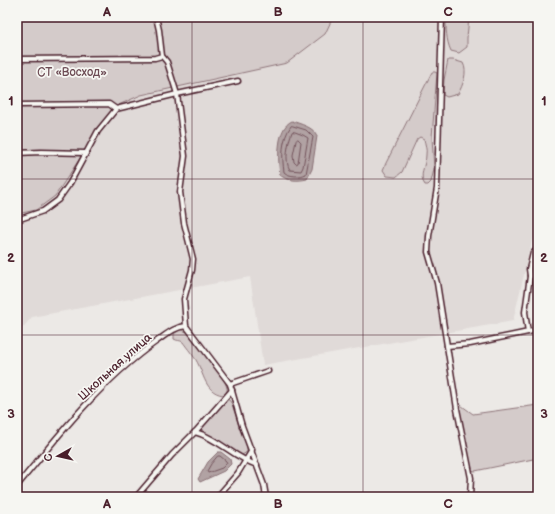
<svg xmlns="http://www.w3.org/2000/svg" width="555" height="514" font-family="'Balsamiq Sans',sans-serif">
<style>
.built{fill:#e0dad8}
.green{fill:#d4cbca;stroke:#8f757a}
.water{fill:#b1a2a3;stroke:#886e73}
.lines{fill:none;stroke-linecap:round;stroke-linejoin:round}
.shore{stroke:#73535b;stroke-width:1}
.minor-casing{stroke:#4a1f2b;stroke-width:7}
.minor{stroke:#f6f6f2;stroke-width:4}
.grid{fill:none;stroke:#4a1f2b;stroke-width:1;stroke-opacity:0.55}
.labels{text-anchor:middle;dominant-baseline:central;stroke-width:3.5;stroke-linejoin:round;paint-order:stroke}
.park-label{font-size:12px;fill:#6c4a53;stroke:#f6f6f2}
.street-label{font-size:12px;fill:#4a1f2b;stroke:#f6f6f2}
.neatline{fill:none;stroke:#4a1f2b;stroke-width:1.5}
.grid-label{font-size:13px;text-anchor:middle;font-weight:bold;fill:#4a1f2b}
</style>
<rect width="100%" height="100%" fill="#ece9e6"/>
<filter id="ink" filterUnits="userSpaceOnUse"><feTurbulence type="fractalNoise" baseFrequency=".025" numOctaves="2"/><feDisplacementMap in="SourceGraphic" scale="8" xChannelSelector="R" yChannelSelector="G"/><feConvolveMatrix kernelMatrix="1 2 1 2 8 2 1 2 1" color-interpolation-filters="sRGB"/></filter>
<g filter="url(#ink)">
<polygon class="built" points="322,17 538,17 538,236 532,241 513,321 263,365 250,277 32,317 17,334 17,203 113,92"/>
<g class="green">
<polygon points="17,17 333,17 325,34 287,63 141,95 114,107 55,196 36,210 17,214"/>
<path d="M 446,17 L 469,17 L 467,38 L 467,47 L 459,53 L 451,51 C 446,40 446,29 446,17 Z"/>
<path d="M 448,60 L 453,60 L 463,63 C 468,72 463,85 458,94 L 447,97 L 443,95 L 444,80 Z"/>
<path d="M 432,72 L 435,72 L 437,73 L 432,137 L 434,169 L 431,182 L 428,185 L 425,185 C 418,176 426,165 426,155 C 427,149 425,144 424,139 L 420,137 L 417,139 L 402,172 L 396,177 L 387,176 L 383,170 L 386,163 Z"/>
<path d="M 179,330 L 182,330 L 187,332 C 194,342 230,381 227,391 C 227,394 225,394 223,395 C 203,392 204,370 194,357 C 193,355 184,344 183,342 C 180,340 177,341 174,339 L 174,334 Z"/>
<polygon points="227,399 229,400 232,404 240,429 247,446 247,452 242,455 236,454 210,435 202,431 202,426"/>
<polygon points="458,403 473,414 538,405 538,458 475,471 471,470"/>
</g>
<g class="water">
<path d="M 292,121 C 300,124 314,127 317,136 L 312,169 L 307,179 C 299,181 287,181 280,175 C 278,160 276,128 292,121 Z"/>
<polygon points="218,452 221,452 230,459 231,464 224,471 200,482 198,479 208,462"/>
</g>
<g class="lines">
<g class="shore">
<path d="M 293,126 L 306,130 L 313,137 L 306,174 C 301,177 289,177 284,172 C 282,157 281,140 291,126 Z"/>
<path d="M 295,132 L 303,135 L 308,138 L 303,167 L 301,171 L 290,170 C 284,161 288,142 292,132 Z"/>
<polygon points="298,139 301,142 298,163 296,164 294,162 293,155 296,141"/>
<polygon points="218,456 220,456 226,461 227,463 222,468 208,473 207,471 211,464"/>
</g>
<defs>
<g id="minor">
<polyline points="156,17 159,30 162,56 167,62 177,94 185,156 180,192 184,223 193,259 192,270 184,299 186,326 230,384 242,426 264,485 266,497"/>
<polyline points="442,17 437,188 429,236 428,252 437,283 457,409 471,478 470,497"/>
<polyline points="17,59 155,58 162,56"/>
<polyline points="17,105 109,104 116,109"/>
<polyline points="17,153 41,152 85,153"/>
<polyline points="17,220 43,211 58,200 70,183 98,131 116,109 177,94 238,81"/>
<polyline points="530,276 538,274"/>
<polyline points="528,332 525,312 530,276 529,269 533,253 538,249"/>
<polyline points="447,346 470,344 538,330"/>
<polyline points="230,384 268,371"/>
<path d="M 195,432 C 218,438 234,458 257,465"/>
<path d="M 17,486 C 59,434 102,380 157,341 C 166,335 174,327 186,326"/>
<polyline points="136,497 172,455 196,431 232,390"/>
<polyline points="217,497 238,473 252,450"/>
</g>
</defs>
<use href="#minor" class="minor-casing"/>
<use href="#minor" class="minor"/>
</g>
</g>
<path class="grid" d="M 192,17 L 192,497M 363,17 L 363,497M 17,179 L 538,179M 17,335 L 538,335"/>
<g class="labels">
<g class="park-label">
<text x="72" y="72">СТ «Восход»</text>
</g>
<g class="street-label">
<text transform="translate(115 367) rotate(-42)">Школьная улица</text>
</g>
</g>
<rect width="555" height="514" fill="none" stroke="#f6f6f2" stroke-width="44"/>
<g transform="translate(58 456) rotate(262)" stroke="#f6f6f2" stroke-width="3" paint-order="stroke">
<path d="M0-3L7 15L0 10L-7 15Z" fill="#4a1f2b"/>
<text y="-6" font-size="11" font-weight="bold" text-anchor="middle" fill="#4a1f2b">С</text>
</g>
<rect x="22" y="22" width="511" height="470" class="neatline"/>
<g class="grid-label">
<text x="107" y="16">A</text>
<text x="278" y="16">B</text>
<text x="448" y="16">C</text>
<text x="11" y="105">1</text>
<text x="544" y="105">1</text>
<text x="11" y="262">2</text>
<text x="544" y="262">2</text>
<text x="11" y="418">3</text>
<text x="544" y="418">3</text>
<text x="107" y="508">A</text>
<text x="278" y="508">B</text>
<text x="448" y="508">C</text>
</g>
</svg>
